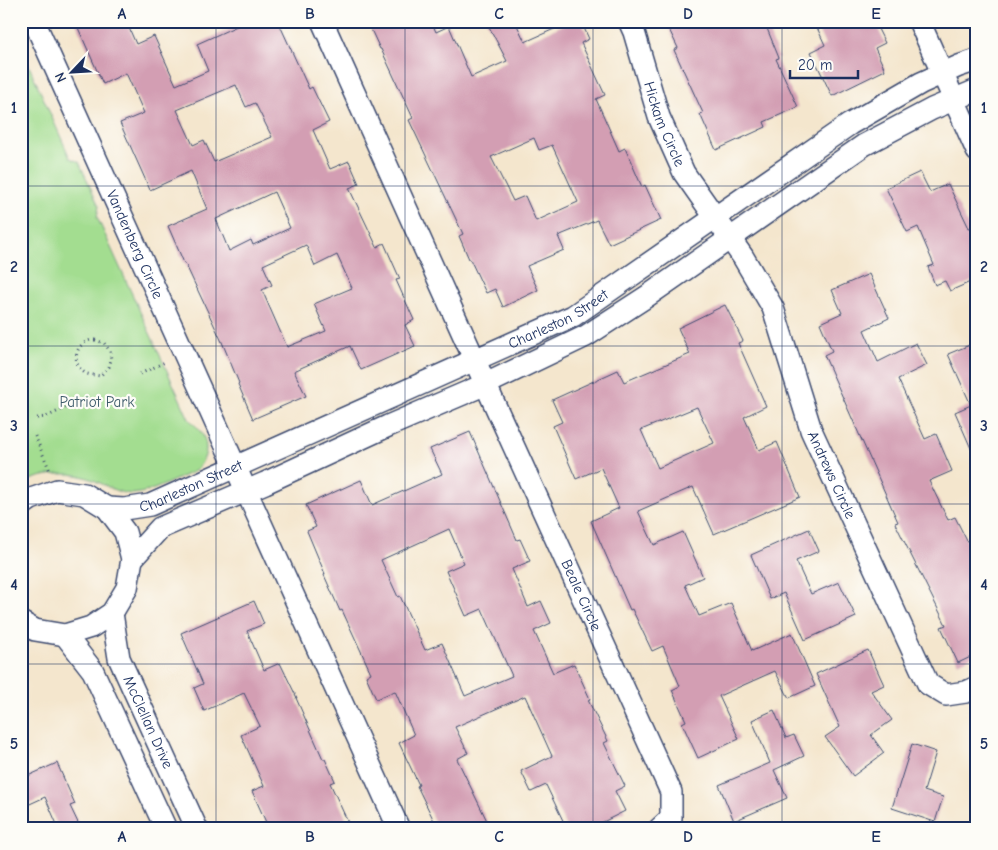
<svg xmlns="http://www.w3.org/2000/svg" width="998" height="850" font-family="'Comic Neue',sans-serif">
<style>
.green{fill:#a3dd90;stroke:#5f8677}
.building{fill:#d39eb3;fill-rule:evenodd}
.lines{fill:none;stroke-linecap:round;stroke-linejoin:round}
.minor-casing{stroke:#3c4a6f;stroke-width:24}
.path{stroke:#3c4a6f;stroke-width:3;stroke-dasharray:1 4;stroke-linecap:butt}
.minor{stroke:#fff;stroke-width:21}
.grid{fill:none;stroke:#1b2f5e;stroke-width:1;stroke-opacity:0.55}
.labels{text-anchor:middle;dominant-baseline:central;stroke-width:4.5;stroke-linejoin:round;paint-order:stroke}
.street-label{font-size:15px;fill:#1b2f5e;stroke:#fdfcf7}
.park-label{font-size:15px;fill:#3d5a6a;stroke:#fdfcf7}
.neatline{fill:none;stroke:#1b2f5e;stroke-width:2}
.grid-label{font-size:16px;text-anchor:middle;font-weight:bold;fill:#1b2f5e}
</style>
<rect width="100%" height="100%" fill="#fdfcf7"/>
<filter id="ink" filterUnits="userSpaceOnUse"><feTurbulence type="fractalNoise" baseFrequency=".02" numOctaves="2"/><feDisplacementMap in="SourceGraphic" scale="10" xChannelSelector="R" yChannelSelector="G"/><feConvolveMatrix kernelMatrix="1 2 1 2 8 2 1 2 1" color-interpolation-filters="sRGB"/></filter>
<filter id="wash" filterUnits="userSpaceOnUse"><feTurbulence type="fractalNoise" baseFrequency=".0096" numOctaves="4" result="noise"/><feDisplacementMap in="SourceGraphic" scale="20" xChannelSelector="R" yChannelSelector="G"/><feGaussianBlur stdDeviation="1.12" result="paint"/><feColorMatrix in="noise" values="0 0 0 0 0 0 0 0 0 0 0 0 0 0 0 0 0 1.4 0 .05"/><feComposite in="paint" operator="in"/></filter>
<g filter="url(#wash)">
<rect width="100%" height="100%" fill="#f4e6cd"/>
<path class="green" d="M 21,48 L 70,158 L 79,162 L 93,193 L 99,206 L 97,217 L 189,419 C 192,423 197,426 200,431 C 210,444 207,460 195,471 C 178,478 151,493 133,494 C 118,494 106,485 93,480 C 70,470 43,473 21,484 Z"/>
<g id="blocks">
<g class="building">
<path d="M 75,21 L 126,21 L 136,44 L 154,36 L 176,85 L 208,71 L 197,44 L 248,21 L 278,21 L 309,89 L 312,87 L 329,122 L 313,130 L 330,169 L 349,161 L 359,184 L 349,188 L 377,247 L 384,243 L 400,279 L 396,280 L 414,320 L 405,325 L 415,346 L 361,370 L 350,346 L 294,371 L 306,396 L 253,419 L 238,384 L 239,383 L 222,342 L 185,263 L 184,263 L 168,226 L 207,209 L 191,171 L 150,190 L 120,123 L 144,113 L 126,73 L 103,84 ZM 236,85 L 246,107 L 255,103 L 272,137 L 214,162 L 204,140 L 193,145 L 177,110 ZM 274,192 L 290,228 L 253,245 L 251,240 L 229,251 L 216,219 ZM 306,245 L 315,266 L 337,255 L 352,288 L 314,304 L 326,331 L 287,347 L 262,290 L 272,285 L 263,265 Z"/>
<path d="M 367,21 L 431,21 L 436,32 L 449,26 L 471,77 L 507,61 L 486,21 L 515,21 L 525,42 L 572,21 L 581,21 L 589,39 L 581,43 L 605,95 L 596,99 L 619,151 L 625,148 L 642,187 L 645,185 L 661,220 L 609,244 L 597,220 L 558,236 L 564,250 L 527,266 L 538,290 L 503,307 L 495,289 L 486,293 L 470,259 L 469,259 L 459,236 L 463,234 L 409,120 L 413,118 L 381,49 L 380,49 ZM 534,138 L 539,150 L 552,145 L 578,202 L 536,221 L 525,196 L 513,201 L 491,157 Z"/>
<polygon points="665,21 764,21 779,58 776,59 798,107 764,122 766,127 716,150 700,114 703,113 674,50 678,48"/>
<polygon points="814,21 874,21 885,43 875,48 885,70 832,96 811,52 825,45"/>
<polygon points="920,172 930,192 948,184 969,228 973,227 977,236 977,279 950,291 945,281 935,285 928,267 934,265 918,227 907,232 886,188"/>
<polygon points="869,274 889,318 864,330 878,362 916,343 927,365 898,379 925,439 936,434 952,471 929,481 948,520 955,517 967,541 977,536 977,654 958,663 941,627 946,625 895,523 898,522 824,355 832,351 820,323 842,313 832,290"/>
<path d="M 725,305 L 743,341 L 738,343 L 766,406 L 744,417 L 759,450 L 777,442 L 800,497 L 714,534 L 693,487 L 638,511 L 654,545 L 683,532 L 703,577 L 685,585 L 699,616 L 731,603 L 752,651 L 792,633 L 815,686 L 789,698 L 775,671 L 719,696 L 739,739 L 698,758 L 682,723 L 686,721 L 672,690 L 680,686 L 663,646 L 652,651 L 632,609 L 630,610 L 591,521 L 619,508 L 601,468 L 576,479 L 553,426 L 562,422 L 552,400 L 618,370 L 624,382 L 690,354 L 678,328 ZM 697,407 L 714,443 L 658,468 L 641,430 Z"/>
<polygon points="977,342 977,462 955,412 971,405 948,354"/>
<path d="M 470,432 L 517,540 L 520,539 L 530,561 L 512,569 L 528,607 L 541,601 L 551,623 L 534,631 L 553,673 L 574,664 L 590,699 L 588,700 L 608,741 L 604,743 L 625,786 L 615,791 L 625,811 L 589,829 L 567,829 L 546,785 L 531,792 L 521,771 L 552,756 L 525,696 L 455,727 L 468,753 L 457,759 L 491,829 L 438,829 L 417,786 L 419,785 L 399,743 L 414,735 L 395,691 L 376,699 L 366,676 L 371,673 L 342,610 L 340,611 L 324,575 L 325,574 L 307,531 L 316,527 L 306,505 L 361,480 L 372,505 L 442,474 L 430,449 ZM 449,529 L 464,563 L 446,571 L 466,616 L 482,609 L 512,676 L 465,696 L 442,643 L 425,650 L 400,596 L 398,597 L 381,560 Z"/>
<polygon points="809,529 819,551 796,561 811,594 839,582 856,617 805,640 784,593 770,599 751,555"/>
<polygon points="254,601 264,624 247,631 264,670 280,663 297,698 296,698 323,759 325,759 335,781 330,783 351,829 269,829 252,791 264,786 241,735 260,726 244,693 204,711 194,688 203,684 181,633"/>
<polygon points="868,650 884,685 871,691 892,720 871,735 884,753 853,776 825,737 840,727 816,674"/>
<polygon points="774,710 786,738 794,735 804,756 774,770 787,798 734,821 719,785 770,763 752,720"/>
<polygon points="912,744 936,752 924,791 943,797 935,822 892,808"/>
<polygon points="57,763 75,804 70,806 81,829 59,829 45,797 21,808 21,779"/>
</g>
</g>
</g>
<g filter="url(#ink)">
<use href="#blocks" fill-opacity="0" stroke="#3c4a6f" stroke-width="1"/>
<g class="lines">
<defs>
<g id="minor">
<path id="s1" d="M 34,21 L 399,829"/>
<path id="s2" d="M 322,21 L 494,403 L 671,792 L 671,818 L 659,829"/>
<path id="s3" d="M 629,21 L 634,32 L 659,117 L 684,173 L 743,257 L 773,308 L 811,430 L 928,684 L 946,695 L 966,692 L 977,687"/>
<polyline points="919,21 977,151"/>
<polyline points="21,506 31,499 57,490 84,494 107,508 125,532 132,559 127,588 112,613 91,627 65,635 35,630 21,622"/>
<path id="s4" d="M 107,508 L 124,509 L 150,505 L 573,316 L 850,124 L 921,83 L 959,66 L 977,60"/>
<polyline points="132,559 160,528 265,483 388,426 486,384 586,336 646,297 864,145 932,109 977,90"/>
<path id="s5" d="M 112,613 L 119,658 L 197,829"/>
<polyline points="65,635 93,671 166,829"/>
</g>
</defs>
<use href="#minor" class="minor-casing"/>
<g class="path">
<path d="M 95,340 L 104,343 L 110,351 L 111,360 L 109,367 L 100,376 C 95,375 89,375 85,373 C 72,365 74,346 88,341 C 90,340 93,340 95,340 Z"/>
<polyline points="140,374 165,362"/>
<polyline points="37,418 46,417 76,403"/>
<polyline points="35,436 50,471"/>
</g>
<use href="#minor" class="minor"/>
</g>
</g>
<path class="grid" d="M 216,21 L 216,829M 405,21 L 405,829M 593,21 L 593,829M 782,21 L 782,829M 21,186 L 977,186M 21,346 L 977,346M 21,504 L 977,504M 21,664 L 977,664"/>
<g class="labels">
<g class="street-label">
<text stroke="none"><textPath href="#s3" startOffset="109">Hickam Circle</textPath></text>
<text stroke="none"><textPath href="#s1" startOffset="245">Vandenberg Circle</textPath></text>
<text stroke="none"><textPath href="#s4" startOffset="492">Charleston Street</textPath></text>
<text stroke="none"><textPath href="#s3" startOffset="501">Andrews Circle</textPath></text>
<text stroke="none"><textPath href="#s4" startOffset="88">Charleston Street</textPath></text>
<text stroke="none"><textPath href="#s2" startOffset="630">Beale Circle</textPath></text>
<text stroke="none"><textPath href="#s5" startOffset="116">McClellan Drive</textPath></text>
</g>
<g class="park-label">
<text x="97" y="402">Patriot Park</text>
</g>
</g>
<rect width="998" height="850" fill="none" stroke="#fdfcf7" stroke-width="55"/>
<g transform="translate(72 72) rotate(245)" stroke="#fdfcf7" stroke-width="4" paint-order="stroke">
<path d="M0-4L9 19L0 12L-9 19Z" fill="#1b2f5e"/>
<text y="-8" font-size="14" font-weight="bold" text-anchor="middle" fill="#1b2f5e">N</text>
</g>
<path d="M790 70v8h68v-8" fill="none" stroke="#1b2f5e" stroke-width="2.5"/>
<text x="798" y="70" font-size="15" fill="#1b2f5e" stroke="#fdfcf7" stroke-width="4" paint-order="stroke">20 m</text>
<rect x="28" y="28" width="942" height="794" class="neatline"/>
<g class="grid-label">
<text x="122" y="19">A</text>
<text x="310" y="19">B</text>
<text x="499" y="19">C</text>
<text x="688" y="19">D</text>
<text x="876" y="19">E</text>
<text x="14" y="113">1</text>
<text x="984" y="113">1</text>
<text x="14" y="272">2</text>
<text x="984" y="272">2</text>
<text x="14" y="431">3</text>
<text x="984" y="431">3</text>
<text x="14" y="590">4</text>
<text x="984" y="590">4</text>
<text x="14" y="749">5</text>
<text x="984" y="749">5</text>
<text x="122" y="842">A</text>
<text x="310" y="842">B</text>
<text x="499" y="842">C</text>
<text x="688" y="842">D</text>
<text x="876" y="842">E</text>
</g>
</svg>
